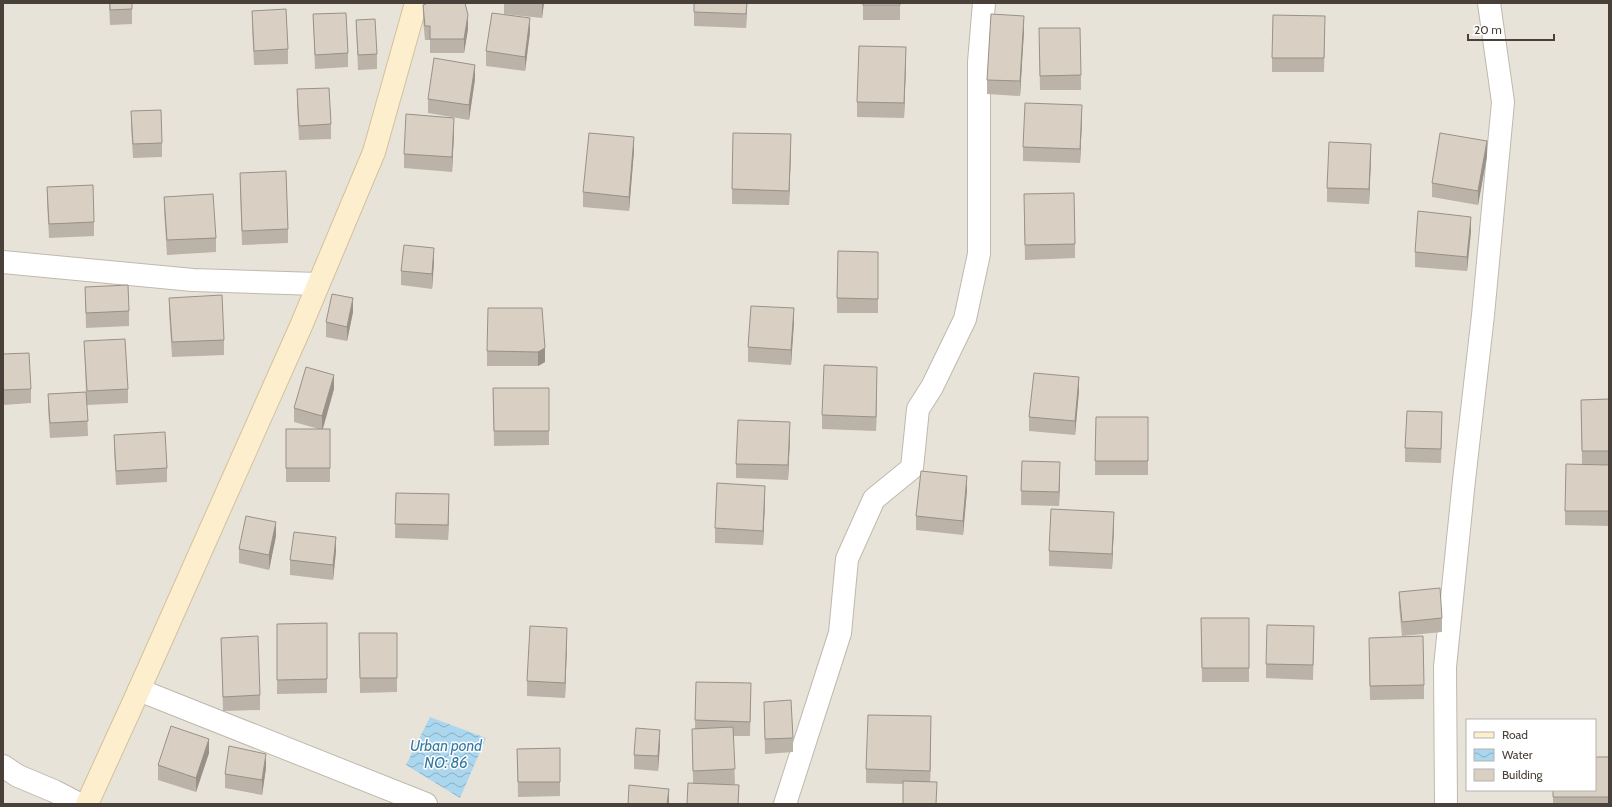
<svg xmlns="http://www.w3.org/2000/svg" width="1612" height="807" font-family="Cabin,sans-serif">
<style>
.residential{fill:#e8e3d9;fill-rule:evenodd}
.water{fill:url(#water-waves)}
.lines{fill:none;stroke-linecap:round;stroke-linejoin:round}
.minor-casing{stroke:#c0b8ad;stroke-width:24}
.secondary-casing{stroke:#d2c19c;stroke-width:24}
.minor{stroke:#fff;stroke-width:22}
.secondary{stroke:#fdeecd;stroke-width:22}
.wall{fill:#bbb2a8}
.shaded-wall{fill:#989188}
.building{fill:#d9cfc3;stroke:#989188}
.labels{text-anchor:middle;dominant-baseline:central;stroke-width:3;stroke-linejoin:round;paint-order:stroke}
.water-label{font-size:15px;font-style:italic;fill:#3178a1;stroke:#fff}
</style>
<defs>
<pattern id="water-waves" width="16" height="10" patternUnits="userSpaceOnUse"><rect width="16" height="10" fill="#aad6ee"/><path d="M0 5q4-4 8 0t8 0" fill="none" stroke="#8cafc2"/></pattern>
</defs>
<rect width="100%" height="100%" fill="#f5f1eb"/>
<path class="residential" d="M 3,3 L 1609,3 L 1609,804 L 3,804 ZM 1467,720 L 1595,720 L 1595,790 L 1467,790 Z"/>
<polygon class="water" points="430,717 486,738 460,798 406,765"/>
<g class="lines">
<defs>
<g id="minor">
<polyline points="3,262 193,280 318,284"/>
<polyline points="139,690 426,804"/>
<polyline points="3,766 18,776 54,791 79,804"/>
<polyline points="785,804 840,633 847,559 874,499 912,468 918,409 932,387 965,319 979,254 979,62 984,3"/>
<polyline points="1446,804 1445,667 1464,480 1483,315 1503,102 1489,3"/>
</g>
<polyline id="secondary" points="87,804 139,690 301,326 374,152 416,3"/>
</defs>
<use href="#minor" class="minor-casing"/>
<use href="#secondary" class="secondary-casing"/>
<use href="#minor" class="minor"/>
<use href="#secondary" class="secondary"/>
</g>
<g class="wall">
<polygon points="109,3 132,3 132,24 110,25"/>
<polygon points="504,3 544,3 542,18 504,14"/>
<polygon points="694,3 747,3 746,28 694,26"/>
<rect x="863" y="3" width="37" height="17"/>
<polygon points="423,5 468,29 464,53 430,53 430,40 425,40 423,19"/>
<polygon points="252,11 288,49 288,64 254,65 252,26"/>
<polygon points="313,14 348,53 348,67 315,69"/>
<polygon points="356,20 377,54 377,69 358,70"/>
<polygon points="1325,30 1324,72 1272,72 1272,58"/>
<polygon points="1024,31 1020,96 987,94 987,80"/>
<polygon points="530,32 525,71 486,66 486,51"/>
<polygon points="1039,43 1081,75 1081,90 1040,90"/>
<polygon points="906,62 904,118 857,117 857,102"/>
<polygon points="475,79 469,120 428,113 428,99"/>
<polygon points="297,89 331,124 331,139 299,140 297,104"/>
<polygon points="131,111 162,143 162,157 133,158 131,126"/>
<polygon points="1082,119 1080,163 1023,161 1023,147"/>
<polygon points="454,133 452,172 404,168 404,154"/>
<polygon points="791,148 789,205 732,204 732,189"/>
<polygon points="634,151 629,211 583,207 583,192"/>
<polygon points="1487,156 1478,205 1432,197 1432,183"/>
<polygon points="1371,158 1369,204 1327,202 1327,188"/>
<polygon points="240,173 288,229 288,243 242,245 240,188"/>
<polygon points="47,187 94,222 94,236 49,238 47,202"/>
<polygon points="164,197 216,238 216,252 167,255 164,211"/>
<polygon points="1024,208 1075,244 1075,258 1025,260"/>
<polygon points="1471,231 1467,271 1415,267 1415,252"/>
<polygon points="878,252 878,313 837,313 837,298"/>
<polygon points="434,262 432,289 401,285 401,271"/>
<polygon points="85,287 129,311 129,326 86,328"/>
<polygon points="169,298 224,340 224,355 172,357 169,312"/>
<polygon points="542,308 545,362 538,366 487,366 487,351"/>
<polygon points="353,312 347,341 326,337 326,322"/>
<polygon points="794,322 791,365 748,362 748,347"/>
<polygon points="84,341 128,389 128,403 87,405 88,436 50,438 48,409 48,394 86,392"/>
<polygon points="3,354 31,389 31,403 3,405"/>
<polygon points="877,381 876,431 822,429 822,415"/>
<polygon points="493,388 549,388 549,445 494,446"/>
<polygon points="334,389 323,429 330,429 330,482 286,482 286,429 319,429 294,422 294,408"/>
<polygon points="1079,391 1075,435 1029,431 1029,417"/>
<polygon points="1609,399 1609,526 1565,525 1565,511 1582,464 1581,400"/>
<polygon points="1096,417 1148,417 1148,475 1095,475"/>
<polygon points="1442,427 1441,463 1405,462 1405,448"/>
<polygon points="114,435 167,468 167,482 116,485 114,449"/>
<polygon points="790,437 788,480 736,478 736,464"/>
<polygon points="1022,461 1060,476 1059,506 1021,505"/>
<polygon points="967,490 963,535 916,530 916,516"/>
<polygon points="396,493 449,509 448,540 395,538"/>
<polygon points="765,500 763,545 715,543 715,528"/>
<polygon points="1114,526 1112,569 1049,566 1049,551"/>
<polygon points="276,536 269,570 239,563 239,549"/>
<polygon points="336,551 333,580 290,575 290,560"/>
<polygon points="1399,592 1442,618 1442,632 1402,636 1399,606"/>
<polygon points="1201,618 1249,618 1249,682 1202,682"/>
<polygon points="327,623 327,693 277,694 277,624"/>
<polygon points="359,633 397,678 397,692 360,693"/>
<polygon points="221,638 260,695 260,710 223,711"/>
<polygon points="1314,640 1313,680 1266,678 1266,664"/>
<polygon points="567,642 565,698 527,696 527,681"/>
<polygon points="1369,652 1424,685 1424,699 1370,700"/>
<polygon points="751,698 750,736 733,736 735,784 722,784 739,785 738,804 687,804 693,783 692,729 695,729 695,720"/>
<polygon points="764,702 793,738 793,752 765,754"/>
<polygon points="931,731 930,782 903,784 866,783 866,769"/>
<polygon points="660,744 658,771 634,769 634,755"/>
<polygon points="560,748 560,796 518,797 517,749"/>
<polygon points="209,753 196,792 158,780 158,765"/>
<polygon points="1609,757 1609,804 1553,804 1553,790"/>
<polygon points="266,768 262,795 225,788 225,774"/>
</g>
<g class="shaded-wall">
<polygon points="542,3 544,3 542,18"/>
<polygon points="747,3 746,28 746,14"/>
<polygon points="468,15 468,29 464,53 464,39"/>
<polygon points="1024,16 1024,31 1020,96 1020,81"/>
<polygon points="530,18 530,32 525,71 525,57"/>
<polygon points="906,47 906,62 904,118 904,103"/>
<polygon points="475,65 475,79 469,120 469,105"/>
<polygon points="1082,105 1082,119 1080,163 1080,149"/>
<polygon points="454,118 454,133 452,172 452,157"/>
<polygon points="791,134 791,148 789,205 789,191"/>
<polygon points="634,137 634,151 629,211 629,197"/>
<polygon points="1487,141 1487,156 1478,205 1478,191"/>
<polygon points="1371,144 1371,158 1369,204 1369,189"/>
<polygon points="1471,217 1471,231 1467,271 1467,257"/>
<polygon points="434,248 434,262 432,289 432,274"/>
<polygon points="353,298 353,312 347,341 347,327"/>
<polygon points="794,308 794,322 791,365 791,350"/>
<polygon points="545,348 545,362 538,366 538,352"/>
<polygon points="877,367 877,381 876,431 876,417"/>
<polygon points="334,375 334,389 322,431 322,416"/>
<polygon points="1079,377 1079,391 1075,435 1075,421"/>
<polygon points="790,422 790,437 788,480 788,465"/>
<polygon points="1060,462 1060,476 1059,506 1059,492"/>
<polygon points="967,476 967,490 963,535 963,521"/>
<polygon points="765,486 765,500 763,545 763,531"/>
<polygon points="449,494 449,509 448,540 448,525"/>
<polygon points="1114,512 1114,526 1112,569 1112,554"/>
<polygon points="276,522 276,536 269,570 269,555"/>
<polygon points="336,537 336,551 333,580 333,565"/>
<polygon points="567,628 567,642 565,698 565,683"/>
<polygon points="931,716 931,731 930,785 930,771"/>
<polygon points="660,730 660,744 658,771 658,756"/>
<polygon points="209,739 209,753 196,792 196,778"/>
<polygon points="266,754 266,768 262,795 262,780"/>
<polygon points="669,789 669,804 667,804"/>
</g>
<g class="building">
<polygon points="110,3 132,3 132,9 110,10"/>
<polygon points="428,3 465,3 468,15 464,39 430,39 430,26 425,26 423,5"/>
<polygon points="694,3 747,3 746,14 694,12"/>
<rect x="863" y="3" width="37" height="2"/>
<polygon points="286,9 288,49 254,51 252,11"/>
<polygon points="346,13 348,53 315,55 313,14"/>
<polygon points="492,13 530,18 525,57 486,51"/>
<polygon points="991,14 1024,16 1020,81 987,80"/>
<polygon points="1273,15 1325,16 1324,58 1272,58"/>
<polygon points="375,19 377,54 358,55 356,20"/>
<polygon points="1039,28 1080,28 1081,75 1040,76"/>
<polygon points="859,46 906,47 904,103 857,102"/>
<polygon points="434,58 475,65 469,105 428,99"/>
<polygon points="329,88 331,124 299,126 297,89"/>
<polygon points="1025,103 1082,105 1080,149 1023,147"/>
<polygon points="161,110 162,143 133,144 131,111"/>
<polygon points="406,114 454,118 452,157 404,154"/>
<polygon points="589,133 634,137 629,197 583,192"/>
<polygon points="733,133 791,134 789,191 732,189"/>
<polygon points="1440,133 1487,141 1478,191 1432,183"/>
<polygon points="1329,142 1371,144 1369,189 1327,188"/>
<polygon points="286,171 288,229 242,231 240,173"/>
<polygon points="93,185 94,222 49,224 47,187"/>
<polygon points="1074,193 1075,244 1025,245 1024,194"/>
<polygon points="213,194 216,238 167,240 164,197"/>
<polygon points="1418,211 1471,217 1467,257 1415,252"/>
<polygon points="404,245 434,248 432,274 401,271"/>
<polygon points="838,251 878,252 878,299 837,298"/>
<polygon points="128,285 129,311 86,313 85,287"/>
<polygon points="332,294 353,298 347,327 326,322"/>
<polygon points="222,295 224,340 172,342 169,298"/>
<polygon points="751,306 794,308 791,350 748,347"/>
<polygon points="488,308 542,308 545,348 538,352 487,351"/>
<polygon points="125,339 128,389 87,391 84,341"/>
<polygon points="29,353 31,389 3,390 3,354"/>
<polygon points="824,365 877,367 876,417 822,415"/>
<polygon points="306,367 334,375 322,416 294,408"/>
<polygon points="1034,373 1079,377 1075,421 1029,417"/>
<polygon points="493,388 549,388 549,431 494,431"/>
<polygon points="86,392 88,421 50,423 48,394"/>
<polygon points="1609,399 1609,451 1582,451 1581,400"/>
<polygon points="1407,411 1442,412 1441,449 1405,448"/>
<polygon points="1096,417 1148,417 1148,461 1095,461"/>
<polygon points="738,420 790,422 788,465 736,464"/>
<rect x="286" y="429" width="44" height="39"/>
<polygon points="165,432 167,468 116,471 114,435"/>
<polygon points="1022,461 1060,462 1059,492 1021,491"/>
<polygon points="1566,464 1609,465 1609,511 1565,511"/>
<polygon points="921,471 967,476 963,521 916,516"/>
<polygon points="717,483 765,486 763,531 715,528"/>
<polygon points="396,493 449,494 448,525 395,524"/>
<polygon points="1051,509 1114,512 1112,554 1049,551"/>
<polygon points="246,516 276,522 269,555 239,549"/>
<polygon points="294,532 336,537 333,565 290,560"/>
<polygon points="1440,588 1442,618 1402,622 1399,592"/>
<polygon points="1201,618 1249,618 1249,668 1202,668"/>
<polygon points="327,623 327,679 277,680 277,624"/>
<polygon points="1267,625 1314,626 1313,665 1266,664"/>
<polygon points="530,626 567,628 565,683 527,681"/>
<polygon points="359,633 397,633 397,678 360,678"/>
<polygon points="258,636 260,695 223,697 221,638"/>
<polygon points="1423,636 1424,685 1370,686 1369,638"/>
<polygon points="696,682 751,683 750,722 695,720"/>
<polygon points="791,700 793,738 765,739 764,702"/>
<polygon points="868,715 931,716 930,771 866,769"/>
<polygon points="171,726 209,739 196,778 158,765"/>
<polygon points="733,727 735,769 693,771 692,729"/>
<polygon points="636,728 660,730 658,756 634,755"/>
<polygon points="229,746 266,754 262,780 225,774"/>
<polygon points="560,748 560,782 518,782 517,749"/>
<polygon points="1595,757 1609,757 1609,797 1553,797 1553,790 1595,790"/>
<polygon points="903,781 937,782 936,804 903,804"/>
<polygon points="688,783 739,785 738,804 687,804"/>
<polygon points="629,785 669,789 667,804 628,804"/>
</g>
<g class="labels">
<g class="water-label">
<text x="446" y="746">Urban pond<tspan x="446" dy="17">NO: 86</tspan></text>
</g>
</g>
<rect width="1612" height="807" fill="none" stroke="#494139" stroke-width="8"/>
<rect x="1466" y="719" width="130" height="72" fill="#ffffff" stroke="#b6b3b0"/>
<rect x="1474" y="732" width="20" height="6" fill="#fdeecd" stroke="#b6b3b0"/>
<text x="1502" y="739" font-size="12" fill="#494139">Road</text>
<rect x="1474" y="749" width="20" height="12" fill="url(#water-waves)" stroke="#b6b3b0"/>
<text x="1502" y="759" font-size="12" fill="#494139">Water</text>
<rect x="1474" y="769" width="20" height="12" fill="#d9cfc3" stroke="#b6b3b0"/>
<text x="1502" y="779" font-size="12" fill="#494139">Building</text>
<path d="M1468 34v6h86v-6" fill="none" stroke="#494139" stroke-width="2"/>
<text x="1474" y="34" font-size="12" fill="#494139" stroke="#ffffff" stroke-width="3" paint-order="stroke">20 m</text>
</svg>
